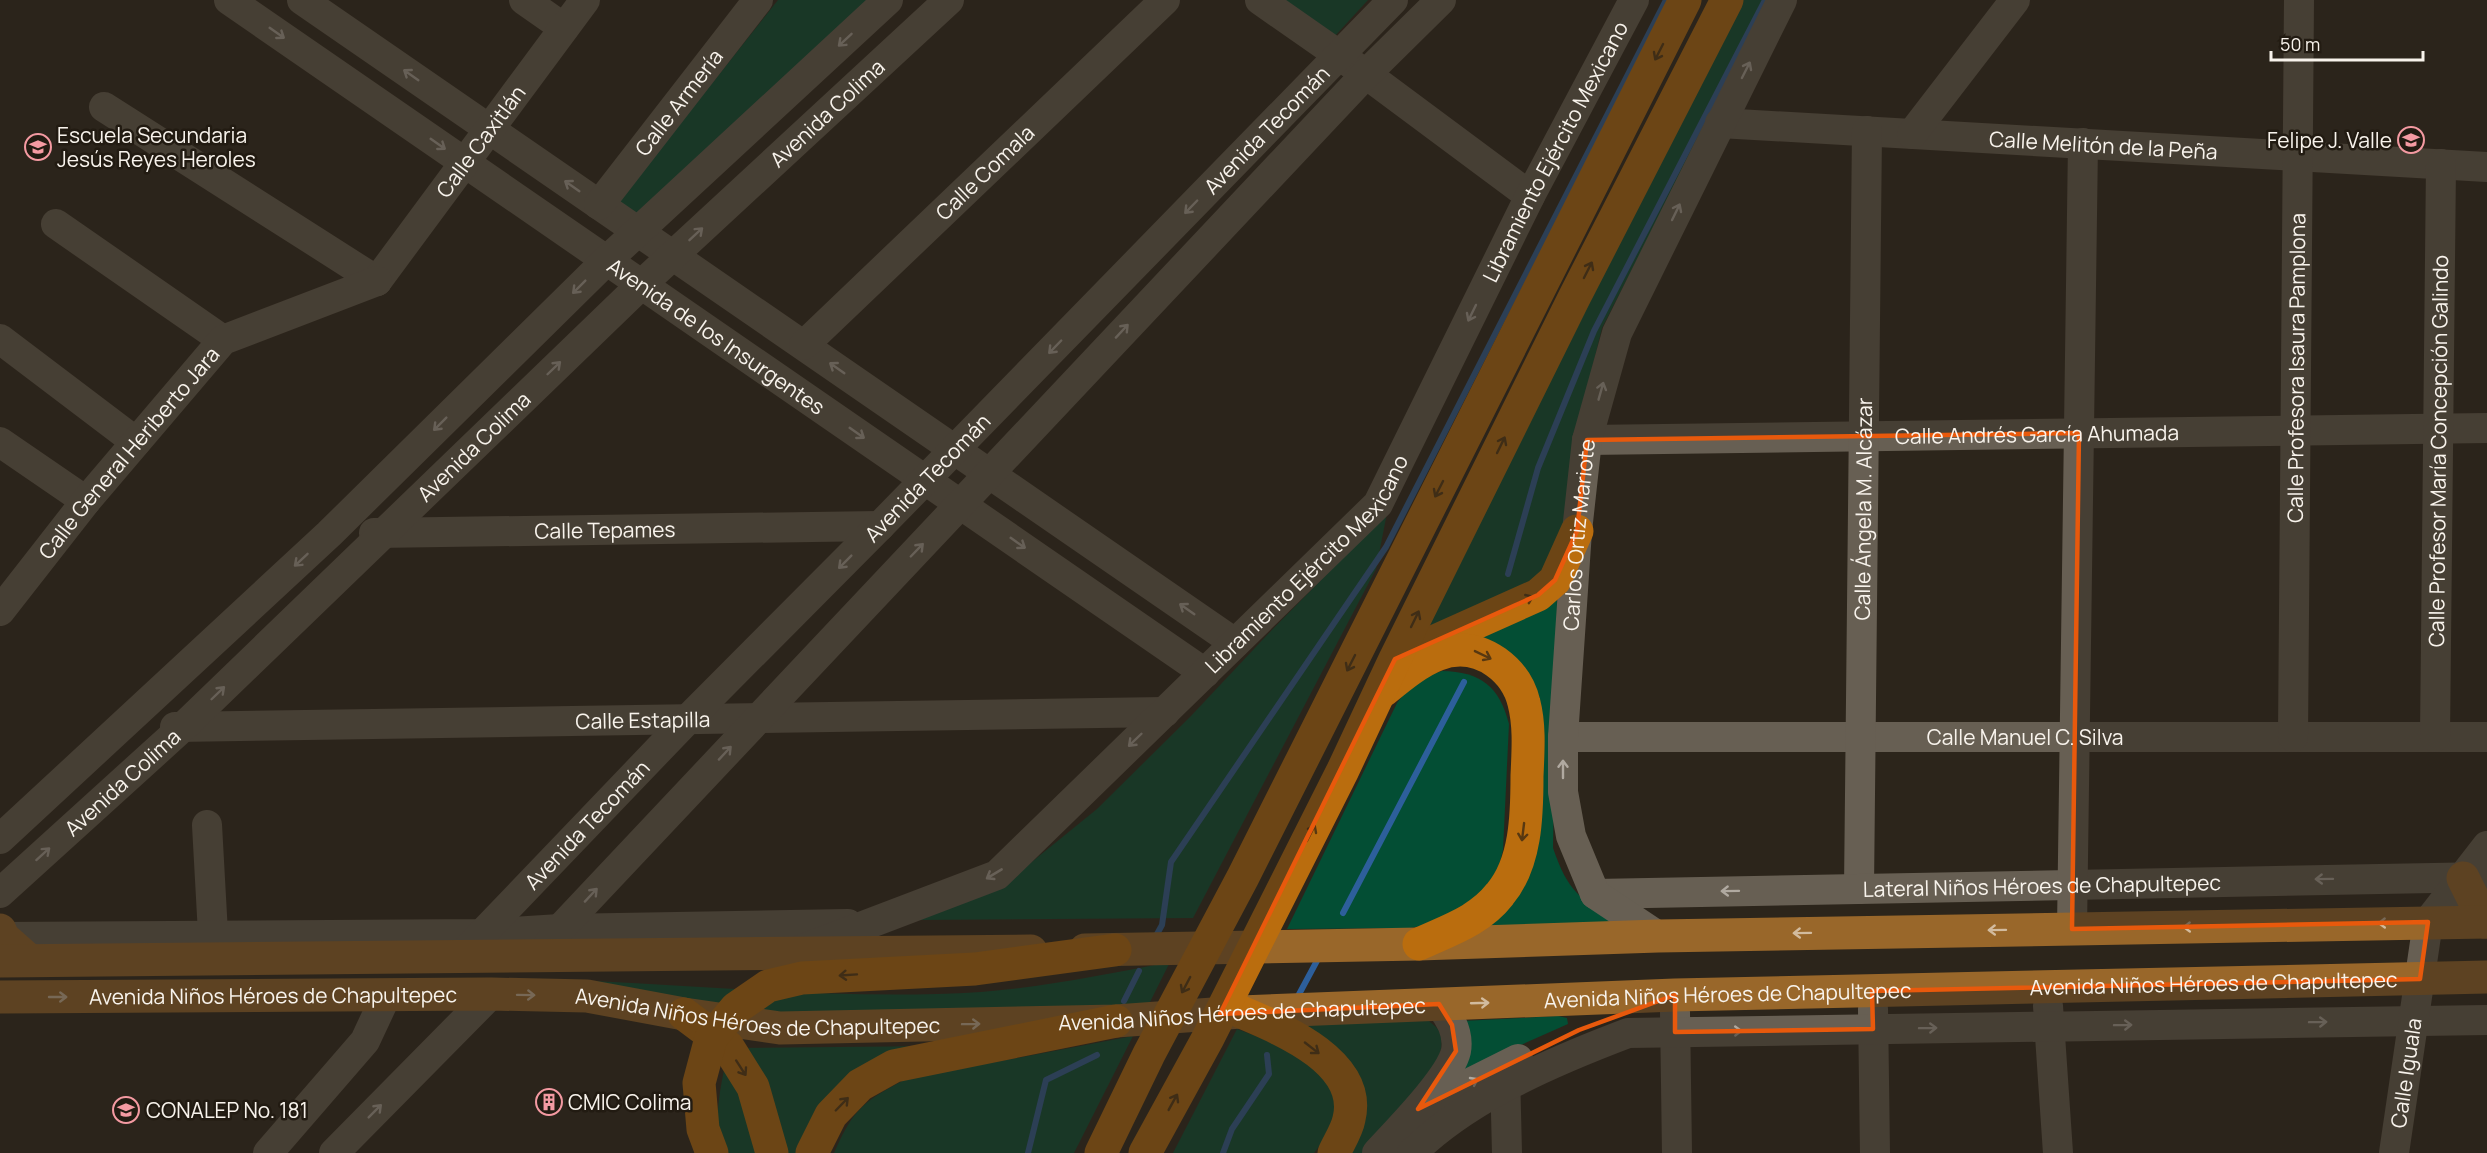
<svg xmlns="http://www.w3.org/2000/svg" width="2487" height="1153" font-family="Manrope,sans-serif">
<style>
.green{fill:#034e34}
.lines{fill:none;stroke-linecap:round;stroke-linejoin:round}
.stream{stroke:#2d5f9b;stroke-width:6}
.minor{stroke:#675f53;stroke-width:30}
.major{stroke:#99672a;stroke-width:33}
.highway{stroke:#ba6d0e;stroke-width:33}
.oneway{stroke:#b0a9a0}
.oneway2{stroke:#573811}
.oneway3{stroke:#d2bb9e}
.marked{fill:none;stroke:#e8590c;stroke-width:4.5;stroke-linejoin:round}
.labels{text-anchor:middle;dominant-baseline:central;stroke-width:5;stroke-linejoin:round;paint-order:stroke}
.street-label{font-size:21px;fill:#f8f3ec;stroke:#221b12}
.poi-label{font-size:21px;fill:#f8f3ec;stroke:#221b12;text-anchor:start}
</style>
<rect width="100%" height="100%" fill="#2c251b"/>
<g class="green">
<polygon points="778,0 875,0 638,223 614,207"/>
<polygon points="1280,0 1368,0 1334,37"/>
<polygon points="1739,0 1770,0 1602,328 1573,446 1563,538 1541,578 1418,639"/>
<polygon points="1387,513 1376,569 1193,918 914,920 1007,882 1097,809 1190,717 1269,633"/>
<path d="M 1557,600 L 1553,848 C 1568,892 1580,899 1619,923 L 1480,929 L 1542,736 L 1474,646 L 1496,622 L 1543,602 Z"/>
<path d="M 1442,671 C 1481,672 1499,686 1509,724 L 1503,850 L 1497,874 L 1485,891 L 1434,924 L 1410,928 L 1287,929 L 1397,703 C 1410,685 1422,677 1442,671 Z"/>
<path d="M 1170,962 L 1147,1008 L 789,1016 L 703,1006 L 594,981 C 723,987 853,1000 981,992 C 1044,987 1108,974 1170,962 Z"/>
<polygon points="1558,1016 1567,1018 1568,1024 1514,1048 1457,1080 1462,1021"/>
<path d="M 1429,1021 C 1432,1024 1437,1027 1439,1031 C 1456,1063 1385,1130 1365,1153 L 1350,1153 L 1361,1128 L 1285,1023 Z"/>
<path d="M 1237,1029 C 1297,1051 1374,1079 1314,1153 L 1173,1153 Z"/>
<path d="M 1133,1036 L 1074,1153 L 834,1153 C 853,1109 864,1101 906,1079 Z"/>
<polygon points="942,1046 910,1053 806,1153 784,1153 738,1048"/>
<path d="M 725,1065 L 736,1076 L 758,1153 L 724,1153 C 713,1124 719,1095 725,1065 Z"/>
</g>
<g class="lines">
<g class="stream">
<polyline points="1508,574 1538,468 1594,331 1765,0"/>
<polyline points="1343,913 1464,682"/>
<polyline points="1157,934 1162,925 1171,862 1386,547 1666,0"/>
<polyline points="1297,998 1319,957"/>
<polyline points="1124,1001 1139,971"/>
<polyline points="1028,1153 1046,1080 1097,1055"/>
<polyline points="1223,1153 1232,1129 1269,1074 1267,1055"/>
</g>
<g class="minor">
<path id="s1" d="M 229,0 L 1205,673"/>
<polyline points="302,0 1235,643"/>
<polyline points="524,0 564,28"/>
<polyline points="1260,0 1366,74 1530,196"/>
<polyline points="104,107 377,281"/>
<path id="s2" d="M 1720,123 L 2487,167"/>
<polyline points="1912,134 2015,0"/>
<path id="s3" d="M 599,205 L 758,0"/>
<polyline points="56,224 223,340"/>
<path id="s4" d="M 377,281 L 585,0"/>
<polyline points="0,339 136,442"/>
<path id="s5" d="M 804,345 L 1165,0"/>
<path id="s6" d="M 1587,440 L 2487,428"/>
<polyline points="0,442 86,501"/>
<path id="s7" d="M 374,533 L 880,526"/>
<path id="s8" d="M 0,611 L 86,501 L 223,340 L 377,281"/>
<path id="s9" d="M 175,727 L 1165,712"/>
<path id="s10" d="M 1563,737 L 2487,737"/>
<path id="s11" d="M 2293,737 L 2299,0"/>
<path id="s12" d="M 2435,737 L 2441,164"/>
<polyline points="207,825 214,952"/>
<polyline points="0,839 329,534 607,260 888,0"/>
<path id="s13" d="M 1859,889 L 1867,131"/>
<path id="s14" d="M 0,893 L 184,726 L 642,284 L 949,0"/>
<path id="s15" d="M 1595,894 L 2487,877"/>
<polyline points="2072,929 2083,143"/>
<path id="s16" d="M 1658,936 L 1595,894 L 1571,836 L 1563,792 L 1563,737 L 1577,531 L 1587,440 L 1617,333 L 1782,0"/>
<polyline points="3,937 483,934 560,929 848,924"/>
<path id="s17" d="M 800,950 L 997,875 L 1378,504 L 1530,196 L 1634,0"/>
<path id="s18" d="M 461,956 L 688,719 L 880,526 L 1393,0"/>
<polyline points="540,956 560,929 1366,74 1441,0"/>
<polyline points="2048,1006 2058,1153"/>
<polyline points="1873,1009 1875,1153"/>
<polyline points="1675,1012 1677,1153"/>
<polyline points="1505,1072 1507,1153"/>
<polyline points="1418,1109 1518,1059"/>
<polyline points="268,1153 365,1041 386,996"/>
<polyline points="334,1153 491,994"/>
<path d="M 1377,1153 C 1397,1131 1450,1078 1456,1051 C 1459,1034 1450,1017 1439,1004"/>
<path d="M 1412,1153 C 1469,1097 1554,1061 1628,1033 L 2487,1020"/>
<path id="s19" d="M 2394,1153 L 2428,922 L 2487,846"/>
</g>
<g class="major">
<polyline points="2463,878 2485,922"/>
<polyline points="0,930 3,937 29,960"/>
<polyline points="1085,950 1419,944 1658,936 2487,922"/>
<polyline points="0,961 1031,951"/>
<path id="s20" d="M 0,997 L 491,994 L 587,996 L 684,1014 L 780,1028 L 1116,1021 L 1241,1012 L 1675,995 L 2487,977"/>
</g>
<g class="highway">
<polyline points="1424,646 1538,595 1555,580 1577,531"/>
<path d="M 1383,691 C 1416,664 1453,632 1496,662 C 1510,672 1520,686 1524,703 C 1530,726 1528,752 1527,776 C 1527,815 1526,863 1500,894 C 1479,921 1449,930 1419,944"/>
<path d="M 1241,1012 C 1281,1029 1363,1062 1349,1119 C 1347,1130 1339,1142 1334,1153"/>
<polyline points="684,1014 728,1047 753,1087 772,1153"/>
<polyline points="712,1153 703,1129 699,1083 711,1038 736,1008 768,986 802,978 975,969 1115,950"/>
<polyline points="812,1153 831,1115 860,1085 894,1066 1116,1021"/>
<polyline points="1101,1153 1149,1054 1243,877 1685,0"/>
<polyline points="1145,1153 1208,1038 1343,770 1395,659 1574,298 1727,0"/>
</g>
</g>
<defs><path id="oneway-shaft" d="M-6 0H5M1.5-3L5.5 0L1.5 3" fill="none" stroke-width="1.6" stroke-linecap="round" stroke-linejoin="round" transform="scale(1.5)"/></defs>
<g class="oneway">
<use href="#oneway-shaft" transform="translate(277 33) rotate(35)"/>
<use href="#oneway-shaft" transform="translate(845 40) rotate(137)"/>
<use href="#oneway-shaft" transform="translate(1746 70) rotate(-63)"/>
<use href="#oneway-shaft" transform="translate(411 75) rotate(-145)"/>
<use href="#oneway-shaft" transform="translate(438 144) rotate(35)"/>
<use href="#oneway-shaft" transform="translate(572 186) rotate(-145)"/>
<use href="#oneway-shaft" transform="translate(1191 207) rotate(134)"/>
<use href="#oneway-shaft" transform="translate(1676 212) rotate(-64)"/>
<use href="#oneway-shaft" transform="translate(696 234) rotate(-43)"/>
<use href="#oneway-shaft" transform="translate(579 287) rotate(135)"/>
<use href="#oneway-shaft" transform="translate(1472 313) rotate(116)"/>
<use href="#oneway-shaft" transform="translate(1122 331) rotate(-47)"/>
<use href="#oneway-shaft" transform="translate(1055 347) rotate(134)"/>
<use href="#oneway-shaft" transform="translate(554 368) rotate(-44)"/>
<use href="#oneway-shaft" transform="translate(837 368) rotate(-145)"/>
<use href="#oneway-shaft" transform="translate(1601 391) rotate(-74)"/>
<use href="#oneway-shaft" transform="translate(440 424) rotate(135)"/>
<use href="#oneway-shaft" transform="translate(857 433) rotate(35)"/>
<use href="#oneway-shaft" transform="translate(1018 543) rotate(35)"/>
<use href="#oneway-shaft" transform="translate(917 550) rotate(-46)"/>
<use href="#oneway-shaft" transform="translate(301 560) rotate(137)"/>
<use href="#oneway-shaft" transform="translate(845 562) rotate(135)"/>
<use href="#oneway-shaft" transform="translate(1187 609) rotate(-145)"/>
<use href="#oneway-shaft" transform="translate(218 693) rotate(-44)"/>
<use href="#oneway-shaft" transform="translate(1135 740) rotate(136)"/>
<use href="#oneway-shaft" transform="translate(725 753) rotate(-47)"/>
<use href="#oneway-shaft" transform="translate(1563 769) rotate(-90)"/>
<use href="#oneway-shaft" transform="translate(43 854) rotate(-42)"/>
<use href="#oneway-shaft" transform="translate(994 874) rotate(149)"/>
<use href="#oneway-shaft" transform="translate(2324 879) rotate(179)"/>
<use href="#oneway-shaft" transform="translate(1730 891) rotate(179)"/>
<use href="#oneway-shaft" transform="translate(591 895) rotate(-47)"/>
<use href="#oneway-shaft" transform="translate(2318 1022) rotate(-1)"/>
<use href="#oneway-shaft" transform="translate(2123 1025) rotate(-1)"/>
<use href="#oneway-shaft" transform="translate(1928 1028) rotate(-1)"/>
<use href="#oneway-shaft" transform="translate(1733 1031) rotate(-1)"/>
<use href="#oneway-shaft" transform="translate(1470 1083) rotate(-27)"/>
<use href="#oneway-shaft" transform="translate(375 1111) rotate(-45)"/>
</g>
<g class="oneway2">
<use href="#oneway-shaft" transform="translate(1659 52) rotate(117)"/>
<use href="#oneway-shaft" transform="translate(1588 270) rotate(-63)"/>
<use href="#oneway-shaft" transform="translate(1501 445) rotate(-64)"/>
<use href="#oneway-shaft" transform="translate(1439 489) rotate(117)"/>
<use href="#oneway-shaft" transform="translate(1525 600) rotate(-24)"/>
<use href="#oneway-shaft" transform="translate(1415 619) rotate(-64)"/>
<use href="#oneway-shaft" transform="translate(1483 655) rotate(26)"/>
<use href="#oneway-shaft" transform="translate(1351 663) rotate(117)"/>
<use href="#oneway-shaft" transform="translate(1523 832) rotate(97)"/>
<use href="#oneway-shaft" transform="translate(1311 833) rotate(-63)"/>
<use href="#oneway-shaft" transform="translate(848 975) rotate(176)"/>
<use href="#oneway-shaft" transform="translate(1186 985) rotate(118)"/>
<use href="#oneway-shaft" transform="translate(1312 1048) rotate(38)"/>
<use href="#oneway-shaft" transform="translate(741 1068) rotate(57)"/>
<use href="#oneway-shaft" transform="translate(1173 1102) rotate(-61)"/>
<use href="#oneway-shaft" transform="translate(842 1104) rotate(-46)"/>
</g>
<g class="oneway3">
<use href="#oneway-shaft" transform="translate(2387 923) rotate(179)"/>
<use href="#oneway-shaft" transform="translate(2192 927) rotate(179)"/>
<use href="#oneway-shaft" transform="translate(1997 930) rotate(179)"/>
<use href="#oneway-shaft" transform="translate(1802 933) rotate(179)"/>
<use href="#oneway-shaft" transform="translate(526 995) rotate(1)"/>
<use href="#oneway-shaft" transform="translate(58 997)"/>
<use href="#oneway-shaft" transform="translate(1480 1003) rotate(-2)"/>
<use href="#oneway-shaft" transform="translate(971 1024) rotate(-1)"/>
</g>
<path d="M0 0H2487V1153H0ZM 2079,433 L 2072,929 L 2428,922 L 2420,979 L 1872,991 L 1873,1029 L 1675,1032 L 1675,995 L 1579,1030 L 1418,1109 L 1456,1051 L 1452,1025 L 1439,1004 L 1220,1014 L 1395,659 L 1538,595 L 1555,580 L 1577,531 L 1587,440 Z" fill="#2c251b" fill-opacity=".55" fill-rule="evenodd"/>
<path class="marked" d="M 2079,433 L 2072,929 L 2428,922 L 2420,979 L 1872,991 L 1873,1029 L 1675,1032 L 1675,995 L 1579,1030 L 1418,1109 L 1456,1051 L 1452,1025 L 1439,1004 L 1220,1014 L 1395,659 L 1538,595 L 1555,580 L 1577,531 L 1587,440 Z"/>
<defs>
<symbol id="school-ring" viewBox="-11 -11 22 22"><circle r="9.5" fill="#221b12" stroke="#f49aa2" stroke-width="1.5"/><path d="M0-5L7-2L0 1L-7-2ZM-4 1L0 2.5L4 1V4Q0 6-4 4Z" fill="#f49aa2"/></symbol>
<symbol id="building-ring" viewBox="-11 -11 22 22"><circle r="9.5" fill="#221b12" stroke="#f49aa2" stroke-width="1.5"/><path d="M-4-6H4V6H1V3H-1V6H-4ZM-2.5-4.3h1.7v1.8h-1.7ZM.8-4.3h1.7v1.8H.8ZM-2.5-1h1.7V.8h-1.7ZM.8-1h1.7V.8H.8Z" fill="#f49aa2"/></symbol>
<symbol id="university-ring" viewBox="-11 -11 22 22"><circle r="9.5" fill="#221b12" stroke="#f49aa2" stroke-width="1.5"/><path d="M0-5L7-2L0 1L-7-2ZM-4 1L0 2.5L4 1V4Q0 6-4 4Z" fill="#f49aa2"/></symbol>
</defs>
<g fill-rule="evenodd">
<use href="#school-ring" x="2396" y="125" width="30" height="30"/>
<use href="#school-ring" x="23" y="132" width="30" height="30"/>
<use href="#building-ring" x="534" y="1087" width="30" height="30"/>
<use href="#university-ring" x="111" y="1095" width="30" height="30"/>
</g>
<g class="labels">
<g class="street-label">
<text stroke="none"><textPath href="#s3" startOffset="130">Calle Armería</textPath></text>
<text stroke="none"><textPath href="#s14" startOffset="1137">Avenida Colima</textPath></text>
<text stroke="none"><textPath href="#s18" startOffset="1154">Avenida Tecomán</textPath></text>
<text stroke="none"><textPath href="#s4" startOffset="174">Calle Caxitlán</textPath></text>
<text stroke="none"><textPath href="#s2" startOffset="384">Calle Melitón de la Peña</textPath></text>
<text stroke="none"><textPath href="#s17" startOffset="1137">Libramiento Ejército Mexicano</textPath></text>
<text stroke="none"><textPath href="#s5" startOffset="250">Calle Comala</textPath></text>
<text stroke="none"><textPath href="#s1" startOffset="592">Avenida de los Insurgentes</textPath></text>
<text stroke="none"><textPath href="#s11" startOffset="369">Calle Profesora Isaura Pamplona</textPath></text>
<text stroke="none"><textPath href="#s6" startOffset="450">Calle Andrés García Ahumada</textPath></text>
<text stroke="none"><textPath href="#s14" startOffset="651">Avenida Colima</textPath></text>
<text stroke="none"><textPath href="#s12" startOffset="286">Calle Profesor María Concepción Galindo</textPath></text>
<text stroke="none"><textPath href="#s8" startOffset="204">Calle General Heriberto Jara</textPath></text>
<text stroke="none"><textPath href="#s18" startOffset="668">Avenida Tecomán</textPath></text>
<text stroke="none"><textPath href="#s13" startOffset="380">Calle Ángela M. Alcázar</textPath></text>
<text stroke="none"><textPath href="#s7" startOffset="231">Calle Tepames</textPath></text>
<text stroke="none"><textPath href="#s16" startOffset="441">Carlos Ortiz Mariote</textPath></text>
<text stroke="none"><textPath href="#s17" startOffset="651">Libramiento Ejército Mexicano</textPath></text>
<text stroke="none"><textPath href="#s9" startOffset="468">Calle Estapilla</textPath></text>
<text stroke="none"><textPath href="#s10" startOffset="462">Calle Manuel C. Silva</textPath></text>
<text stroke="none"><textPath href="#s14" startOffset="165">Avenida Colima</textPath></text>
<text stroke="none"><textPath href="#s18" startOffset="182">Avenida Tecomán</textPath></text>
<text stroke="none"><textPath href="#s15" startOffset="447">Lateral Niños Héroes de Chapultepec</textPath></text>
<text stroke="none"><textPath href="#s20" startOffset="2217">Avenida Niños Héroes de Chapultepec</textPath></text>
<text stroke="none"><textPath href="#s20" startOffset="273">Avenida Niños Héroes de Chapultepec</textPath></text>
<text stroke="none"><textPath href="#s20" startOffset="1731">Avenida Niños Héroes de Chapultepec</textPath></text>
<text stroke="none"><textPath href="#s20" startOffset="759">Avenida Niños Héroes de Chapultepec</textPath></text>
<text stroke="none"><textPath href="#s20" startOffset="1245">Avenida Niños Héroes de Chapultepec</textPath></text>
<text stroke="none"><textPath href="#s19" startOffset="81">Calle Iguala</textPath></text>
</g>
<g class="poi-label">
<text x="57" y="135">Escuela Secundaria<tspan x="57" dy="24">Jesús Reyes Heroles</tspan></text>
<text x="2392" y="140" text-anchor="end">Felipe J. Valle</text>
<text x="568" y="1102">CMIC Colima</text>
<text x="146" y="1110">CONALEP No. 181</text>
</g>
</g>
<path d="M2271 51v9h152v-9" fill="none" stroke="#f8f3ec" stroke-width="3"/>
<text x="2280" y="51" font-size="18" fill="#f8f3ec" stroke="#221b12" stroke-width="4.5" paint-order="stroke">50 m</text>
</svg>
